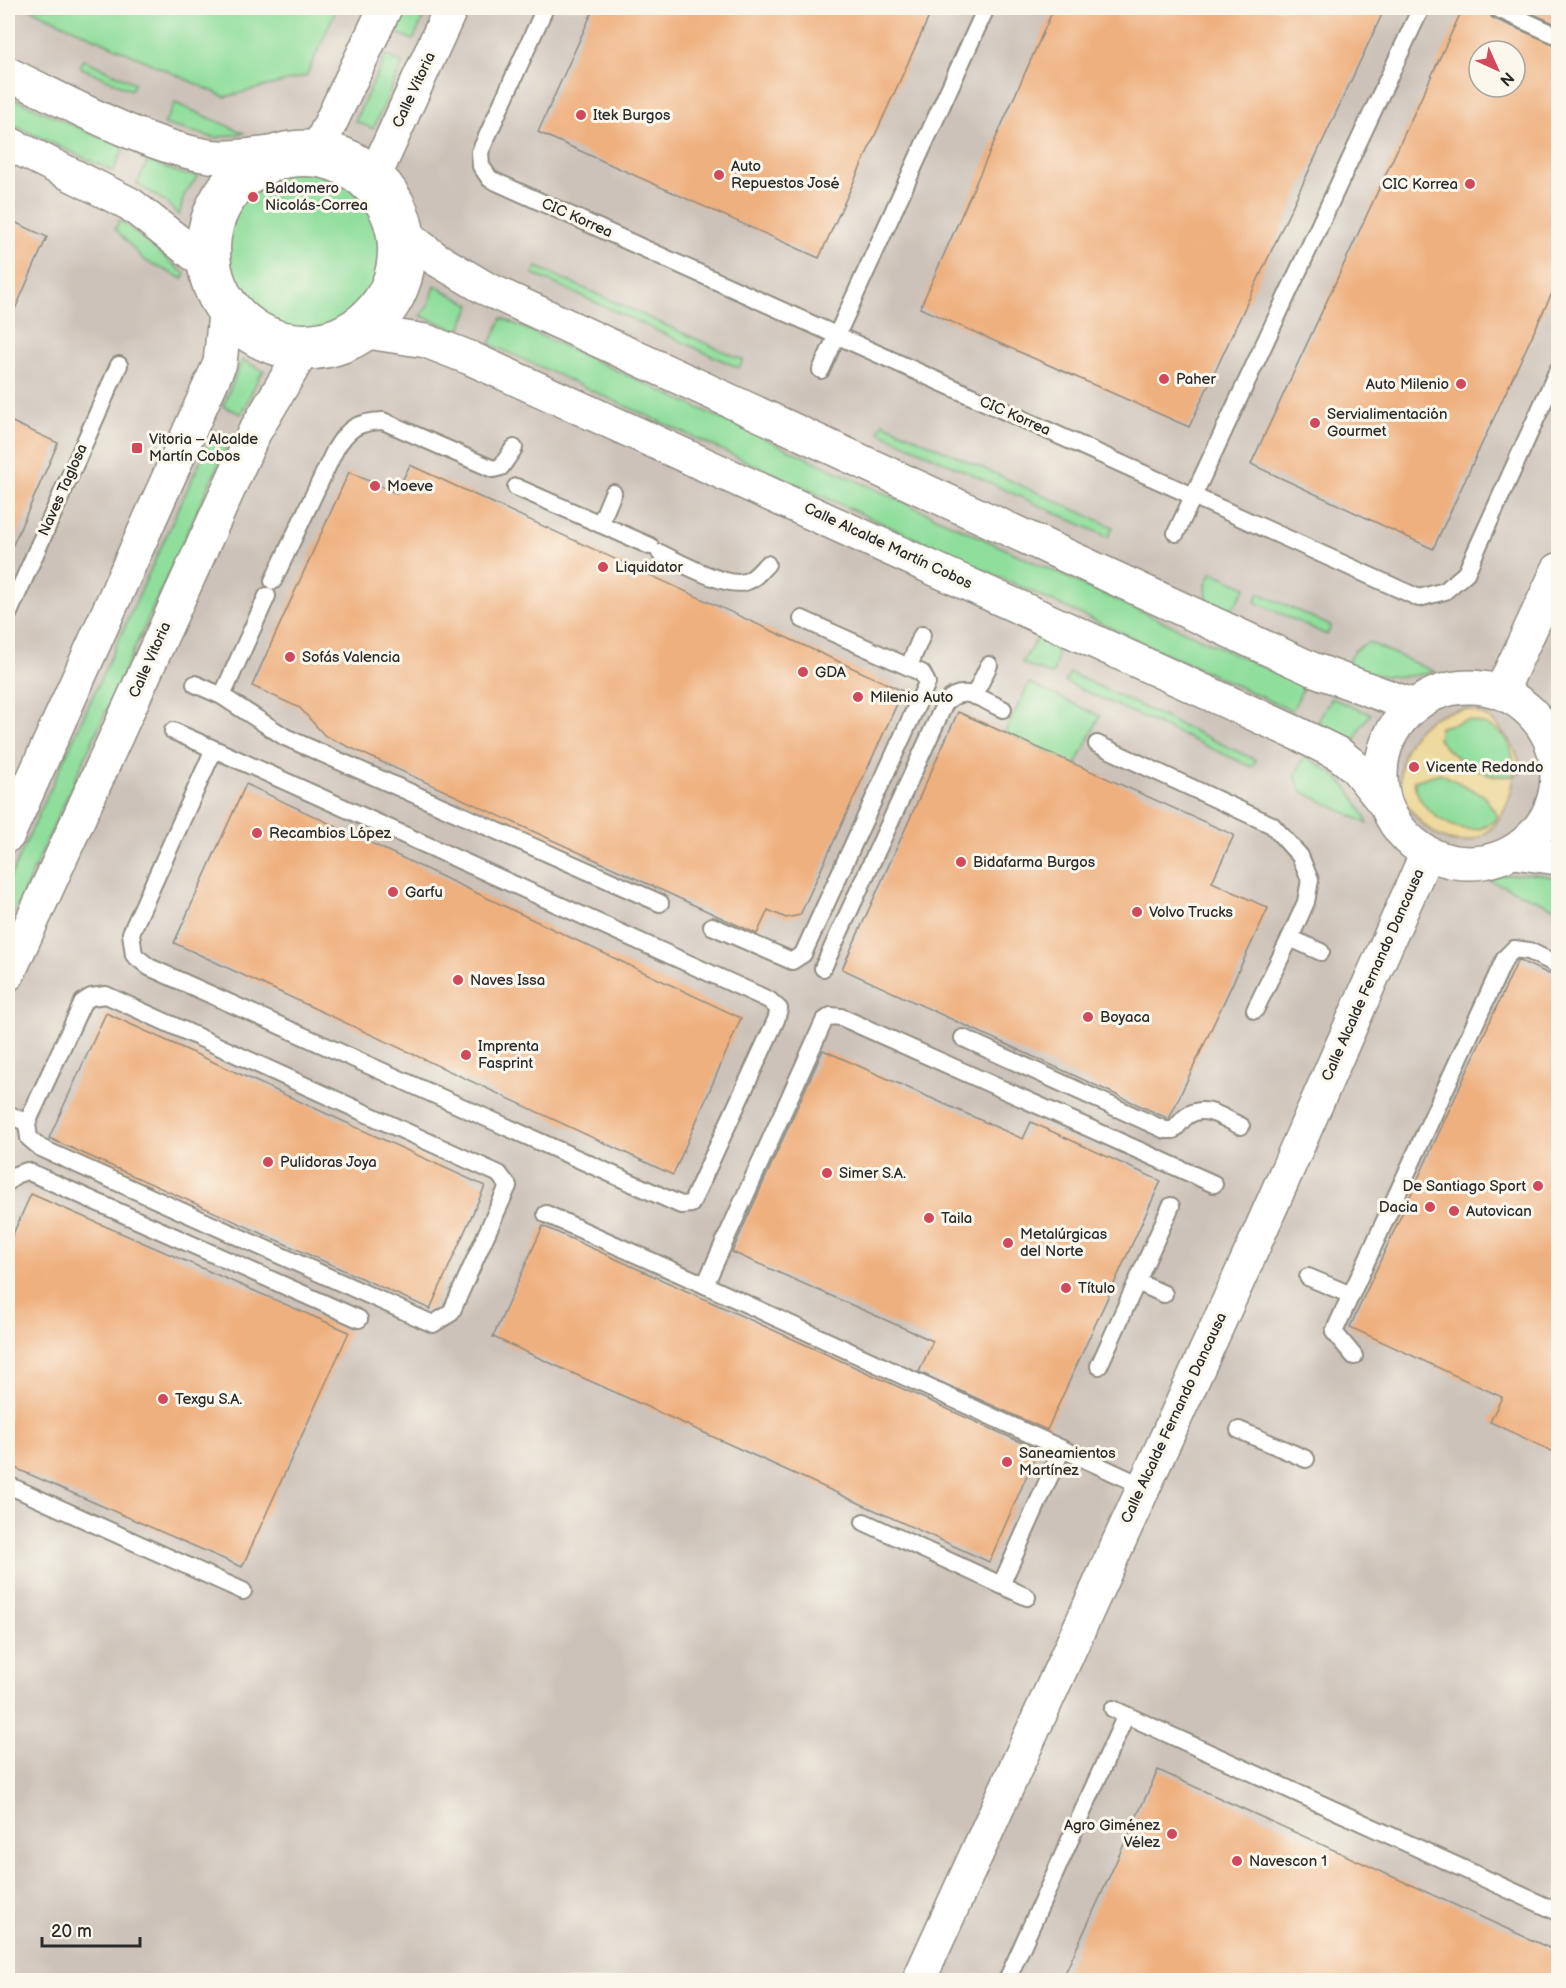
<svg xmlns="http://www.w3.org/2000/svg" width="1566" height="1988" font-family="'Balsamiq Sans',sans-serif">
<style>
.industrial{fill:#ccc2b9;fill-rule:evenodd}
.green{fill:#90de9c;stroke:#5e8464;stroke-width:1.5}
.sand{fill:#eeda9e;stroke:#8c8264;stroke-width:1.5;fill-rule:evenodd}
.building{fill:#efb07f;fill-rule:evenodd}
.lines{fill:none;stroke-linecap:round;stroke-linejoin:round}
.service-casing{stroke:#908c81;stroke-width:20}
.pedestrian-casing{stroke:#908c81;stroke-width:27}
.minor-casing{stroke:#908c81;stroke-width:36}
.secondary-casing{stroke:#908c81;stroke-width:36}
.trunk-casing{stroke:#908c81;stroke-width:36}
.service{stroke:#fff;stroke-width:16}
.pedestrian{stroke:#fff;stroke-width:24}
.minor{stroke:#fff;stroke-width:33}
.secondary{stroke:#fff;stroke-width:33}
.trunk{stroke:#fff;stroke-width:33}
.poi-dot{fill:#d1495b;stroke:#fbf7ec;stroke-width:2}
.labels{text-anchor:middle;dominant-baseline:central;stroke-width:6;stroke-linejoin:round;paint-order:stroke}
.street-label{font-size:15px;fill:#2b2b2b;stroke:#fbf7ec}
.poi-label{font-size:15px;fill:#2b2b2b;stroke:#fbf7ec;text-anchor:start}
</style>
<rect width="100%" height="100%" fill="#fbf7ec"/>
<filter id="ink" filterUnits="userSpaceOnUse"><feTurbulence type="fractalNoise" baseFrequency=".0167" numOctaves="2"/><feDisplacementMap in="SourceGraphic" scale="12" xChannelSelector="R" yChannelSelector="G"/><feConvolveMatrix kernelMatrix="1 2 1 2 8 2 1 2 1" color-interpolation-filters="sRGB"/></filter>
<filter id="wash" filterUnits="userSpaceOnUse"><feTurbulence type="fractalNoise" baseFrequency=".008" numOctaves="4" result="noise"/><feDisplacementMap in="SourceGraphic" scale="24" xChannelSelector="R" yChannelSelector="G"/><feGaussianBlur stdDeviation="1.35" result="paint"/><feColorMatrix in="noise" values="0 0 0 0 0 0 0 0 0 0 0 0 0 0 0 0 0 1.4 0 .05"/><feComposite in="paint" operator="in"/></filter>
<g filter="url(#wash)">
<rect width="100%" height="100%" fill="#f4edd7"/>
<path class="industrial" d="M 8,8 L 1558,8 L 1558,1980 L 8,1980 ZM 1479,51 L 1515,51 L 1515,87 L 1479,87 Z"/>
<g class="green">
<polygon points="28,8 337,8 306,76 225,97"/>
<polygon points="406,8 428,8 413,40 395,32"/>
<polygon points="386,55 403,63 373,129 355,121"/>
<polygon points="83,59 135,83 131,90 80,67"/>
<polygon points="8,96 124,148 113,171 8,123"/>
<polygon points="175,103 244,133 215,138 164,124"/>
<polygon points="148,161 182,174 198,176 184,195 179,216 166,202 137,184"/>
<circle cx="304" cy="250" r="79"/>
<polygon points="120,220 185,274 183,279 144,260 115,229"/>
<polygon points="537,267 743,360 739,368 533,274"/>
<polygon points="435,286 471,305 459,331 421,316 430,302"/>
<polygon points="502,318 1304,686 1292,711 490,344"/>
<polygon points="242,360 264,371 259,377 241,414 223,406"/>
<polygon points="883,423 1113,527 1108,537 879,432"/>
<polygon points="214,431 230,439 8,926 8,882"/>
<polygon points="1212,572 1246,587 1235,606 1225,610 1207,602 1206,584"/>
<polygon points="1259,593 1331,626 1327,635 1255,602"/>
<path d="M 1041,632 C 1060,641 1060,657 1052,675 L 1022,663 Z"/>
<path d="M 1368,642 L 1435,672 C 1403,679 1377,678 1346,667 L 1355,650 Z"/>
<polygon points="1070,673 1256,760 1252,767 1065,682"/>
<polygon points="1029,683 1100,716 1076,765 1005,733"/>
<polygon points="1331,698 1371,714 1361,726 1355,742 1318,722"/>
<path d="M 1468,720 C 1501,726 1517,739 1521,773 C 1493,786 1454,760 1438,739 L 1440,727 Z"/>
<path d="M 1304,757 C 1337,772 1354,790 1368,824 L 1301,791 L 1295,775 Z"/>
<path d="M 1440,773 L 1483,795 L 1498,816 C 1474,848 1418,818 1414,781 Z"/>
<polygon points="1535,874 1558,878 1558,909 1489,880 1502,875"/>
</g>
<path class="sand" d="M 1465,709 C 1566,730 1492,912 1412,812 C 1390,785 1400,743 1426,722 C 1437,714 1451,711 1465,709 ZM 1468,720 C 1499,726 1518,740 1521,773 C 1493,786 1454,760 1438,739 L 1440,727 ZM 1440,773 L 1483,795 L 1498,816 C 1476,848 1418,818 1414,781 Z"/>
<g id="blocks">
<g class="building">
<polygon points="594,8 933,8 819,258 538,132"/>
<polygon points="1054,8 1385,8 1189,427 920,308"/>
<path d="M 1463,8 L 1486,8 L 1492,18 L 1558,46 L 1558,280 L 1433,549 L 1251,464 ZM 1479,51 L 1515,51 L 1515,87 L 1479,87 Z"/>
<polygon points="1520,8 1558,8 1558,25"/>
<polygon points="8,219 47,237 8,325"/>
<polygon points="8,420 58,443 8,556"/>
<polygon points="410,465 903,691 800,915 786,918 768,910 757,934 325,736 300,708 252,686 349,472 396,493"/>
<polygon points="958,712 1234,835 1212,882 1268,908 1169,1119 842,969"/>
<polygon points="246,784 741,1018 673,1175 174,943"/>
<polygon points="1518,960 1558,978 1558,1454 1490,1422 1502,1397 1350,1327"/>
<polygon points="106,1013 485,1186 430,1309 49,1138"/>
<polygon points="823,1050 1023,1139 1031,1122 1161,1181 1047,1430 919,1372 933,1341 732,1252"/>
<polygon points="31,1194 349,1332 242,1567 8,1465 8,1245"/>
<polygon points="543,1226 1038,1450 989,1562 493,1337"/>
<polygon points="1158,1770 1558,1952 1558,1980 1062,1980"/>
</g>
</g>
</g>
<g filter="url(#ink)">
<use href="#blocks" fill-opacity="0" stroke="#908c81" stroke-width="1.5"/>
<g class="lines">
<defs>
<g id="service">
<polyline points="545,8 480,152 481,166 490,179 1419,598 1445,591 1466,573 1558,370"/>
<polyline points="1496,8 1558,36"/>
<polyline points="821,370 986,8"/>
<polyline points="516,487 650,546"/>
<polyline points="600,524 613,493"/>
<polyline points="1176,533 1421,8"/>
<path d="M 660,553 C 679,562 726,588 745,582 C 755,579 760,571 767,564"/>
<path d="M 273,581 L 335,450 C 348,428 357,422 383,421 L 493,469 L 501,467 L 514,448"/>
<polyline points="8,615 119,365"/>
<polyline points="909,666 922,635"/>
<polyline points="195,684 222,696 285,737 660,903"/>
<polyline points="222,696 267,596"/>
<polyline points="974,696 989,665"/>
<polyline points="173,731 214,749 769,1000 779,1009 776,1020 691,1204 681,1205 149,967 134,955 131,933 214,749"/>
<polyline points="1097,744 1272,825 1300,856 1310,880 1306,902 1290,938 1321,952"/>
<polyline points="712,926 792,961 803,954 927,683 922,673 802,619"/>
<path d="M 823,968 L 945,703 C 963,683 982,700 1003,709"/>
<polygon points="106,995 499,1174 508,1186 451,1313 433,1324 41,1148 29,1138 27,1123 83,1002 91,997"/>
<polyline points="1255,1010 1290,938"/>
<path d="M 963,1038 L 1165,1130 L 1173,1130 C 1179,1126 1181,1120 1187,1116 C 1204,1103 1223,1118 1241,1126"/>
<polyline points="8,1114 27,1123"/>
<polyline points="8,1182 15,1175 27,1171 359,1319"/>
<polyline points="546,1214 705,1285 824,1021 831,1016 841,1017 1214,1184"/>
<polyline points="1308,1277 1351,1295"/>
<polyline points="1137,1282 1164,1294"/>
<polyline points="705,1285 1143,1486"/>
<polyline points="1354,1356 1334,1332 1505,958 1514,949 1529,951 1558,965"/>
<polyline points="1099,1366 1171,1206"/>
<polyline points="1239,1430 1306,1459"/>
<polyline points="8,1485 243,1591"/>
<polyline points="864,1522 1027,1597"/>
<polyline points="1001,1585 1062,1449"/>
<polyline points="1113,1709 1558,1912"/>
<polyline points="1007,1980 1126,1715"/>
</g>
<circle id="pedestrian" cx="304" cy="250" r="86"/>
<g id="minor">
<polyline points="1501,692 1558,570"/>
<polyline points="919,1980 1251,1252 1426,855"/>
</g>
<g id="secondary">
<path d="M 8,74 C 65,101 142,144 203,155 C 226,160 249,155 272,153"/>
<polyline points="8,143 130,204 204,262"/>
<polyline points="408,237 436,259 485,288 1312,669 1414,706"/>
<polyline points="367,332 426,341 470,358 1296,733 1339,754 1355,767 1385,804"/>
<circle cx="1469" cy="775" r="88"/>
<polyline points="1514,852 1558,858"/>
</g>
<g id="trunk">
<polyline points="319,147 385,8"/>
<circle cx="306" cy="250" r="103"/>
<polyline points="376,173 451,8"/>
<polyline points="8,835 220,363 225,314"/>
<polyline points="8,974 254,433 302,352"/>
</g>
</defs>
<use href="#service" class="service-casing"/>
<use href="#pedestrian" class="pedestrian-casing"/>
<use href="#minor" class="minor-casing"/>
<use href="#secondary" class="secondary-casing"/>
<use href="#trunk" class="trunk-casing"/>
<use href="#service" class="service"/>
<use href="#pedestrian" class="pedestrian"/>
<use href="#minor" class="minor"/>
<use href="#secondary" class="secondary"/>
<use href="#trunk" class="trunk"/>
</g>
</g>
<g class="poi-dot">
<circle cx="581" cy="115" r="6"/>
<circle cx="719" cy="175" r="6"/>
<circle cx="1470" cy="184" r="6"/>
<circle cx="253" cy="197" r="6"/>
<circle cx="1164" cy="379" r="6"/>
<circle cx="1461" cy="384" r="6"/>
<circle cx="1315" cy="423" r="6"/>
<rect x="131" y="442" width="12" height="12" rx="3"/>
<circle cx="375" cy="486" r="6"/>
<circle cx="603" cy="567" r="6"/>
<circle cx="290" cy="657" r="6"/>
<circle cx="803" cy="672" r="6"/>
<circle cx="858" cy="697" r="6"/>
<circle cx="1414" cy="767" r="6"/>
<circle cx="257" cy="833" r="6"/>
<circle cx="961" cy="862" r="6"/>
<circle cx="393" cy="892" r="6"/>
<circle cx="1137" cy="912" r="6"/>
<circle cx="458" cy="980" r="6"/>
<circle cx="1088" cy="1017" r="6"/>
<circle cx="466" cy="1055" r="6"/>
<circle cx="268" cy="1162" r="6"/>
<circle cx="827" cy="1173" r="6"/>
<circle cx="1538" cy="1186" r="6"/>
<circle cx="1430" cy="1207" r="6"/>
<circle cx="1454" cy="1211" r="6"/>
<circle cx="929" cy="1218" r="6"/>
<circle cx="1008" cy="1243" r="6"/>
<circle cx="1066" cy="1288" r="6"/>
<circle cx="163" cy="1399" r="6"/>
<circle cx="1007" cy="1462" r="6"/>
<circle cx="1172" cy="1834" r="6"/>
<circle cx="1237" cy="1861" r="6"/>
</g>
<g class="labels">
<g class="street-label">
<text transform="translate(414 90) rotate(-65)">Calle Vitoria</text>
<text transform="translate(577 218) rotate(24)">CIC Korrea</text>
<text transform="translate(1015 416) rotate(24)">CIC Korrea</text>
<text transform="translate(63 490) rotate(-66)">Naves Taglosa</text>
<text transform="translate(888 546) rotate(25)">Calle Alcalde Martín Cobos</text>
<text transform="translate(150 660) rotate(-66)">Calle Vitoria</text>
<text transform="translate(1373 975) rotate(-66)">Calle Alcalde Fernando Dancausa</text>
<text transform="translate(1174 1418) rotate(-65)">Calle Alcalde Fernando Dancausa</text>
</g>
<g class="poi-label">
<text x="593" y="115">Itek Burgos</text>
<text x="731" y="166">Auto<tspan x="731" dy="17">Repuestos José</tspan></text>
<text x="1458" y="184" text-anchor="end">CIC Korrea</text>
<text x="265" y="188">Baldomero<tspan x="265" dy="17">Nicolás-Correa</tspan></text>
<text x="1176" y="379">Paher</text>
<text x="1449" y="384" text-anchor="end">Auto Milenio</text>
<text x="1327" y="414">Servialimentación<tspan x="1327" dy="17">Gourmet</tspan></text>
<text x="149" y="439">Vitoria – Alcalde<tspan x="149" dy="17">Martín Cobos</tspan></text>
<text x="387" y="486">Moeve</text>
<text x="615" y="567">Liquidator</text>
<text x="302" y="657">Sofás Valencia</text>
<text x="815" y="672">GDA</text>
<text x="870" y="697">Milenio Auto</text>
<text x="1426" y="767">Vicente Redondo</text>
<text x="269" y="833">Recambios López</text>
<text x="973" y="862">Bidafarma Burgos</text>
<text x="405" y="892">Garfu</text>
<text x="1149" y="912">Volvo Trucks</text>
<text x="470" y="980">Naves Issa</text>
<text x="1100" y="1017">Boyaca</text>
<text x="478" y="1046">Imprenta<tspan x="478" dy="17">Fasprint</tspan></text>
<text x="280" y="1162">Pulidoras Joya</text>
<text x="839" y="1173">Simer S.A.</text>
<text x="1526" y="1186" text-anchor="end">De Santiago Sport</text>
<text x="1418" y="1207" text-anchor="end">Dacia</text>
<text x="1466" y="1211">Autovican</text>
<text x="941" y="1218">Taila</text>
<text x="1020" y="1234">Metalúrgicas<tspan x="1020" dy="17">del Norte</tspan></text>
<text x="1078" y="1288">Título</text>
<text x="175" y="1399">Texgu S.A.</text>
<text x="1019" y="1453">Saneamientos<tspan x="1019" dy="17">Martínez</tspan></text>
<text x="1160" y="1825" text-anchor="end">Agro Giménez<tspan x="1160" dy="17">Vélez</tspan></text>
<text x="1249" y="1861">Navescon 1</text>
</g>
</g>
<rect width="1566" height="1988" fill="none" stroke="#fbf7ec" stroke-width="30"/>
<g transform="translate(1497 69) rotate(135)"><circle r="28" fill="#fbf7ec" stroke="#a8a59f" stroke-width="1.5"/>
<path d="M0-4.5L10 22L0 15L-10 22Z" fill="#d1495b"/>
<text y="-9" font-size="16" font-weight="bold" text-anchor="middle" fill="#2b2b2b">N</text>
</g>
<path d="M42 1937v9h98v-9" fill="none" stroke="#2b2b2b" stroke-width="3"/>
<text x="51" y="1937" font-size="18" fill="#2b2b2b" stroke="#fbf7ec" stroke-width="4.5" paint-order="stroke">20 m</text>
</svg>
